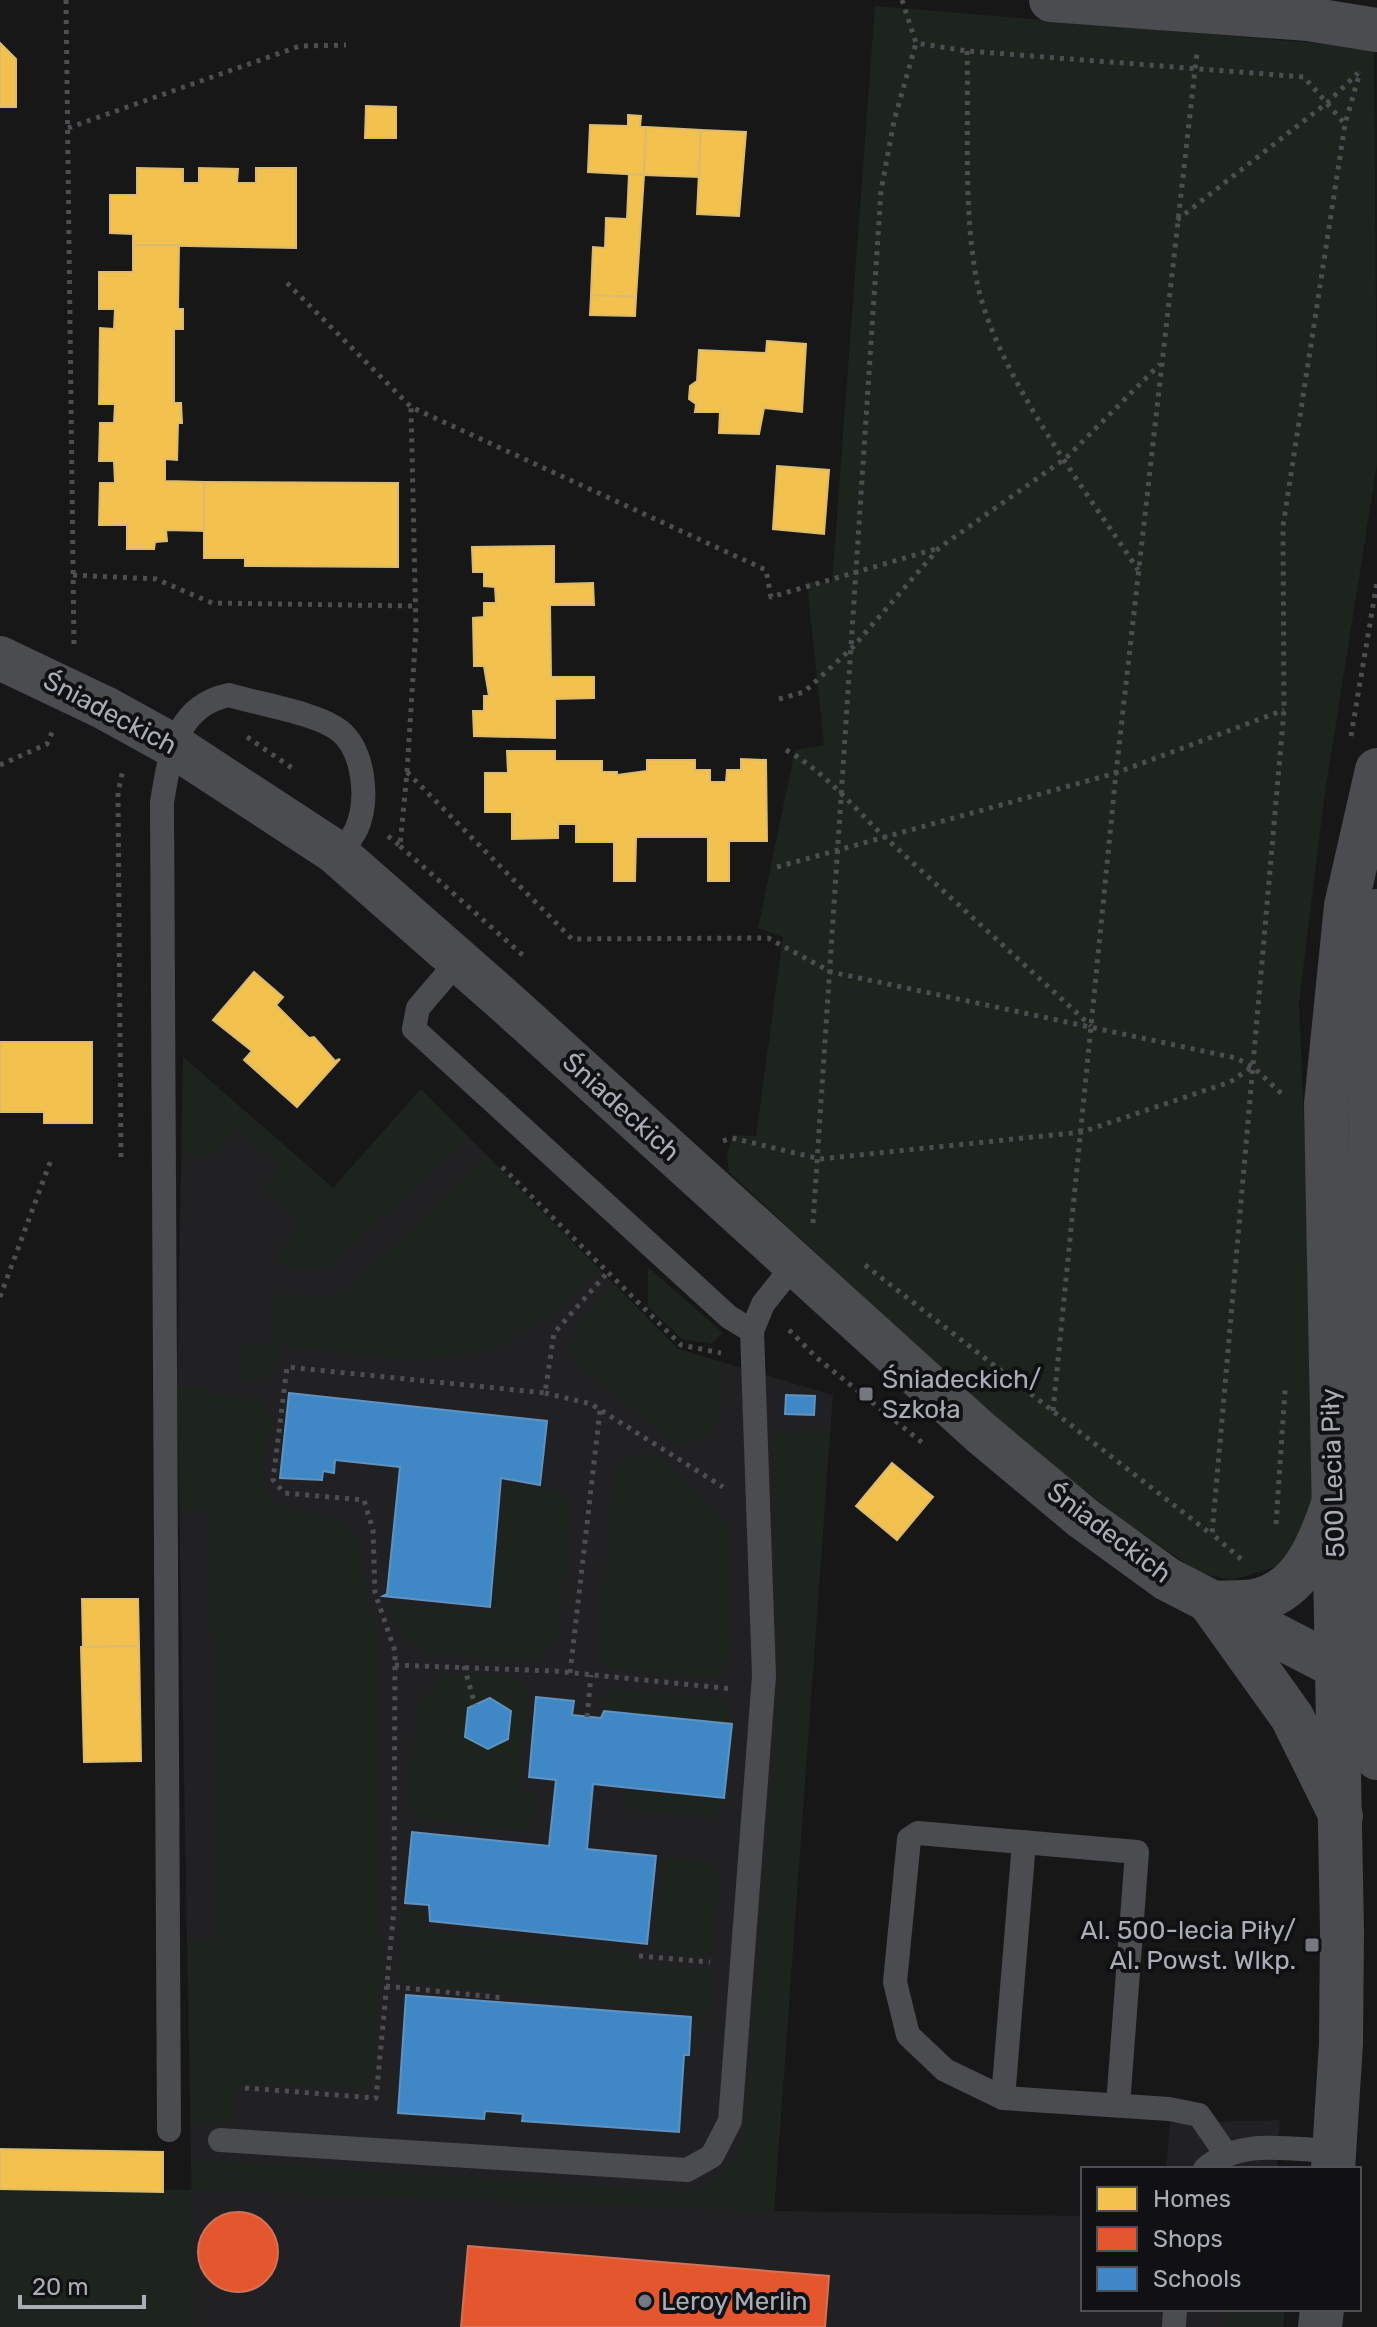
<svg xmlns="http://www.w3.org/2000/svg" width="1377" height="2327" font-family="Rubik,sans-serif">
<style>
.built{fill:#212123}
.green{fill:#1d241e}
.homes{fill:#f2c14e;stroke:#dcbb6e;stroke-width:2}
.shops{fill:#e4572e;stroke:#d27157;stroke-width:2}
.schools{fill:#3f88c5;stroke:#5e93c1;stroke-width:2}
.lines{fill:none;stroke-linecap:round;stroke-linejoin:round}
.path{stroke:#4d4e52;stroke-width:5;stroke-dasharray:4 6;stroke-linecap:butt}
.service{stroke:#4b4c50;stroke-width:24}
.minor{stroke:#4b4c50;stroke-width:44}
.tertiary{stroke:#4b4c50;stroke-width:44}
.poi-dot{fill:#757880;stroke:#111113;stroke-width:3}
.labels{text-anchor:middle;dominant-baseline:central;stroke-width:8;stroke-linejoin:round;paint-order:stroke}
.street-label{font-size:26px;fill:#a8adb8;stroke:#111113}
.poi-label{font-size:26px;fill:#a8adb8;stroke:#111113;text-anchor:start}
</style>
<rect width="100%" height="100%" fill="#171717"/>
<g class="built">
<polygon points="183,1057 333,1188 421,1089 678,1349 833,1395 774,2211 1083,2216 1083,2309 1282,2309 1280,2327 194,2327 177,1386"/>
<polygon points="1280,2120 1277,2169 1166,2169 1170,2123"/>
</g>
<g class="green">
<polygon points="875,6 1374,48 1377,464 1324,799 1299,1003 1319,1490 1314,1519 1278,1566 1232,1580 1200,1573 1127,1523 1000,1424 729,1172 727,1155 733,1135 756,1136 783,937 758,928 795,750 824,745 807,582 832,583"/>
<polygon points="183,1057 333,1188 421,1089 469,1138 326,1269 287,1266 273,1260 303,1222 262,1191 281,1165 235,1129 215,1155 183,1154"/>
<polygon points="487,1156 600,1270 556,1312 495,1350 417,1361 279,1346 273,1377 240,1380 241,1345 271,1345 272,1294 331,1297 354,1285"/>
<polygon points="648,1267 723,1333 711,1344 682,1339 648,1307"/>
<path d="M 614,1284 L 678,1349 L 721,1362 C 722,1401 731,1441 677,1445 L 573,1361 C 566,1327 592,1307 614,1284 Z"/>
<path d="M 177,1386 L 208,1387 L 213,1394 L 264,1401 C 279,1429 256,1465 266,1491 C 278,1523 332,1503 351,1530 C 366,1551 362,1578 368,1601 C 371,1613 376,1625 379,1637 L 379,1940 L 385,1941 L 371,2083 L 368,2090 L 237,2082 L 234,2122 L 191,2122 L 188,1942 L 217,1940 L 218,1637 L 211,1637 L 210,1512 L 180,1511 Z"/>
<path d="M 830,1430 L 774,2211 L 193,2190 L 194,2327 L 0,2327 L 0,2188 L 192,2190 L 192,2159 L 681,2191 C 720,2186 727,2171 745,2139 L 780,1684 L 772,1433 Z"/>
<polygon points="651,1454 670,1465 730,1526 732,1651 721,1673 713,1678 620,1671 602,1662 598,1652 614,1472 632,1456"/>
<polygon points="506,1483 559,1491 571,1508 558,1636 533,1661 430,1655 405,1639 387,1604 491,1613"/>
<path d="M 471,1673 C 493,1675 523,1670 528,1695 L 520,1792 L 535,1794 L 530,1831 L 421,1820 L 411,1811 L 409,1782 L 419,1703 L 444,1675 Z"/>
<polygon points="610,1688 719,1698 728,1705 732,1724 604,1711 605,1695"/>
<polygon points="627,1791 724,1800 713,1818 626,1809"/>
<polygon points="663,1857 704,1861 719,1872 713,1953 706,1956 654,1952"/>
<polygon points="401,1908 426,1911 425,1931 633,1953 633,1962 710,1970 706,2034 695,2034 696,2014 404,1983 397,1976"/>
<polygon points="1229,2309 1285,2309 1283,2327 1227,2327"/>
</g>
<g class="homes">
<polygon points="0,43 16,59 16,107 0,107"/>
<polygon points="366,106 396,107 396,138 365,138"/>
<polygon points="628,115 641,116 640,127 646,127 644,175 588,172 590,125 628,126"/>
<polygon points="646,127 701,130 699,177 644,175"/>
<polygon points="701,130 746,132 739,216 697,214"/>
<polygon points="137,168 183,169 183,183 199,183 199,168 238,169 237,183 256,183 256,168 296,168 296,248 133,245 133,234 110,233 110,195 137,195"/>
<polygon points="629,174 644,175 636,297 591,295 593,247 605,248 606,218 627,219"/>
<polygon points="133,245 179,245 178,309 183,309 183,329 174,329 174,403 181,403 182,423 178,423 177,460 165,459 165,481 204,482 204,531 166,530 167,541 155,542 154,549 127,549 127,525 99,525 100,483 115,483 114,461 99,461 100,423 114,423 115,404 99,404 100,328 114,329 115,309 99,309 99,272 133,272"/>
<polygon points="591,295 636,297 635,316 590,315"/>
<polygon points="767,341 806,344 802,412 764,408 759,434 719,433 720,412 695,412 696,404 689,399 690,386 697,381 699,350 766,353"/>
<polygon points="777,466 829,470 824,534 773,529"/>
<polygon points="204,482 398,483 398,567 245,566 245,558 204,558"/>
<polygon points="554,546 554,584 593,583 594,605 550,605 551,677 594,677 594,698 555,699 555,738 474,736 473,711 484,711 484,696 489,696 484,666 474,666 473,618 484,617 484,603 496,603 495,587 484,586 484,572 473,572 472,547"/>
<polygon points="507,751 555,751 555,761 602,761 602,772 617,772 617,775 647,771 647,760 695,760 695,770 710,770 710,782 726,782 727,770 741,770 741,759 766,760 767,841 729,841 729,881 708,881 708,837 636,837 635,881 614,881 614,842 576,842 576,824 558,824 558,838 512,839 512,812 485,812 485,773 508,773"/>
<polygon points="254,972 283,997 276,1005 309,1038 314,1037 335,1061 340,1059 297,1107 244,1060 252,1051 213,1020"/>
<polygon points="0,1042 92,1042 92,1123 44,1123 44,1112 0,1112"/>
<polygon points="892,1463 933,1497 897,1540 856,1506"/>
<polygon points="82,1599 138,1599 139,1646 83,1648"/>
<polygon points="139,1646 141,1761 84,1762 81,1647"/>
<polygon points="0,2149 163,2152 163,2192 0,2189"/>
</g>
<g class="shops">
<circle cx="238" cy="2252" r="40"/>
<polygon points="468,2246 829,2276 825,2327 461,2327"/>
</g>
<g class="schools">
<polygon points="289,1393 547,1421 540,1485 501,1478 490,1607 383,1596 387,1594 400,1467 335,1460 334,1473 323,1471 322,1480 280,1478"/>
<polygon points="786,1395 815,1396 814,1415 785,1414"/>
<polygon points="536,1697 574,1701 572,1715 601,1718 604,1711 732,1724 724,1798 593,1784 587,1849 656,1856 647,1944 430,1921 429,1905 405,1903 412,1832 549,1846 556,1780 529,1777"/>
<polygon points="490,1698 511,1711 508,1739 488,1749 465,1737 468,1708"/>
<polygon points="406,1995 691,2017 689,2055 684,2055 679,2132 522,2121 523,2114 485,2111 484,2119 398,2113"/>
</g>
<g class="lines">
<g class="path">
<polyline points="66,0 74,647"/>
<polyline points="902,0 916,43 967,51 1304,77 1345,124"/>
<path d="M 967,51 C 969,125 963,204 976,277 C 993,371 1086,490 1138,570"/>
<polyline points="68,128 300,46 346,45"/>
<polyline points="1177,220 1328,102 1358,73"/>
<polyline points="287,283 411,407 766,570 771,597 939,548"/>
<polyline points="73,575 156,579 212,603 415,606"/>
<polyline points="779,699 804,692 853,647 939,548 1066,458 1160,364"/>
<polyline points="1351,736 1377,582"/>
<polyline points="247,737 295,770"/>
<path d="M 786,750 C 827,773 853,808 887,839 C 955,902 1023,963 1091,1026"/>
<polyline points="0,765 47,744 53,730"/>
<polyline points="407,772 416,630 411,407"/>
<polyline points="388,836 400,846 407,772 572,939 768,938 831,972 1236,1058 1253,1067 1283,1095"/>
<polyline points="400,846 526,958"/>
<polyline points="777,867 1116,773 1284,710"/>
<polyline points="723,1141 732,1138 820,1159 1082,1132 1230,1082 1252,1067"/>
<polyline points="121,1157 118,793 123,769"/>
<polyline points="502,1167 681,1345 721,1353"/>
<polyline points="813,1223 881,191 894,121 916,43"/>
<polyline points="865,1265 1211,1534"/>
<polyline points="0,1297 52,1157"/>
<polyline points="789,1330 817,1358 924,1444"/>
<polyline points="545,1393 591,1404 723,1487"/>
<polyline points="1053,1411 1116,773 1197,52"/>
<polyline points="1276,1524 1285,1390"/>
<polyline points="1241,1559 1212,1534 1284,710 1283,526 1345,124 1360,72"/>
<polyline points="395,1665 554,1671 733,1689"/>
<polyline points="464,1666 475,1705"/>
<polyline points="570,1673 600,1410"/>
<polyline points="587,1717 591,1675"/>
<polyline points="639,1956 710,1962"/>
<polyline points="386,1986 505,1998"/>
<polyline points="245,2088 376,2098 394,1909 395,1651 375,1593 373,1530 364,1500 284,1493 273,1480 287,1367 545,1393 554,1333 608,1272"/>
</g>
<g class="service">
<polyline points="459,960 418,1008 414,1029 729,1317 752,1331"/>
<polyline points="1003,2098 1024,1842"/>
<polyline points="1118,2105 1137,1852 918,1833 909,1839 895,1982 908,2035 945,2070 1003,2098 1169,2109 1199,2115 1226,2154"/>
<path d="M 169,2130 L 162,802 C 170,756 175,706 229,695 C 258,704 318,713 340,731 C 365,752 369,802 356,830 C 352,838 344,847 338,855"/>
<polyline points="220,2140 687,2170 712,2156 730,2121 764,1676 752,1331 763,1304 794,1265"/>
<path d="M 1205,2169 C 1240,2137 1290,2150 1334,2151"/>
<polyline points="1174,2327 1175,2309"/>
</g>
<g class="minor">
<polyline points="1051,0 1308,19 1377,30"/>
<polyline points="0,658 105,708 172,745 334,851 507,1003 980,1432 1083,1518 1167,1579 1368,1683"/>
<path d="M 1210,1603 C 1224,1602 1240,1603 1254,1601 C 1301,1593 1320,1543 1333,1504"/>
<polyline points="1214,1608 1292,1717 1341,1816"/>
</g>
<g class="tertiary">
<polyline points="1377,911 1370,1106 1377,1758"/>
<polyline points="1333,2169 1341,2043 1342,1931 1326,1104 1346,906 1377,770"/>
<polyline points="1320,2327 1322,2309"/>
</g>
</g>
<g class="poi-dot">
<rect x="858" y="1386" width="16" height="16" rx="4"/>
<rect x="1304" y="1937" width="16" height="16" rx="4"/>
<circle cx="645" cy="2301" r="8"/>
</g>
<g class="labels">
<g class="street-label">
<text transform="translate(110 713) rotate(28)">Śniadeckich</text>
<text transform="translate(621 1107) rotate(42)">Śniadeckich</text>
<text transform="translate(1333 1473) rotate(-92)">500 Lecia Piły</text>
<text transform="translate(1109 1533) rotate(37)">Śniadeckich</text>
</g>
<g class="poi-label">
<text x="882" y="1379">Śniadeckich/<tspan x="882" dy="30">Szkoła</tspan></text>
<text x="1296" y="1930" text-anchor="end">Al. 500-lecia Piły/<tspan x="1296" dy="30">Al. Powst. Wlkp.</tspan></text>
<text x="661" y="2301">Leroy Merlin</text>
</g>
</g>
<rect x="1081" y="2167" width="280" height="144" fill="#111113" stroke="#4d4f55" stroke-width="2"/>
<rect x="1097" y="2187" width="40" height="24" fill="#f2c14e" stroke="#4d4f55" stroke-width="2"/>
<text x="1153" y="2207" font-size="24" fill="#a8adb8">Homes</text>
<rect x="1097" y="2227" width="40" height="24" fill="#e4572e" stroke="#4d4f55" stroke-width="2"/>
<text x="1153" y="2247" font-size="24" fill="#a8adb8">Shops</text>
<rect x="1097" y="2267" width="40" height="24" fill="#3f88c5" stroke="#4d4f55" stroke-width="2"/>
<text x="1153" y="2287" font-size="24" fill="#a8adb8">Schools</text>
<path d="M20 2295v12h124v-12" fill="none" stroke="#a8adb8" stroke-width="4"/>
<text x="32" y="2295" font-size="24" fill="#a8adb8" stroke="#111113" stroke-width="6" paint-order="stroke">20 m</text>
</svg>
